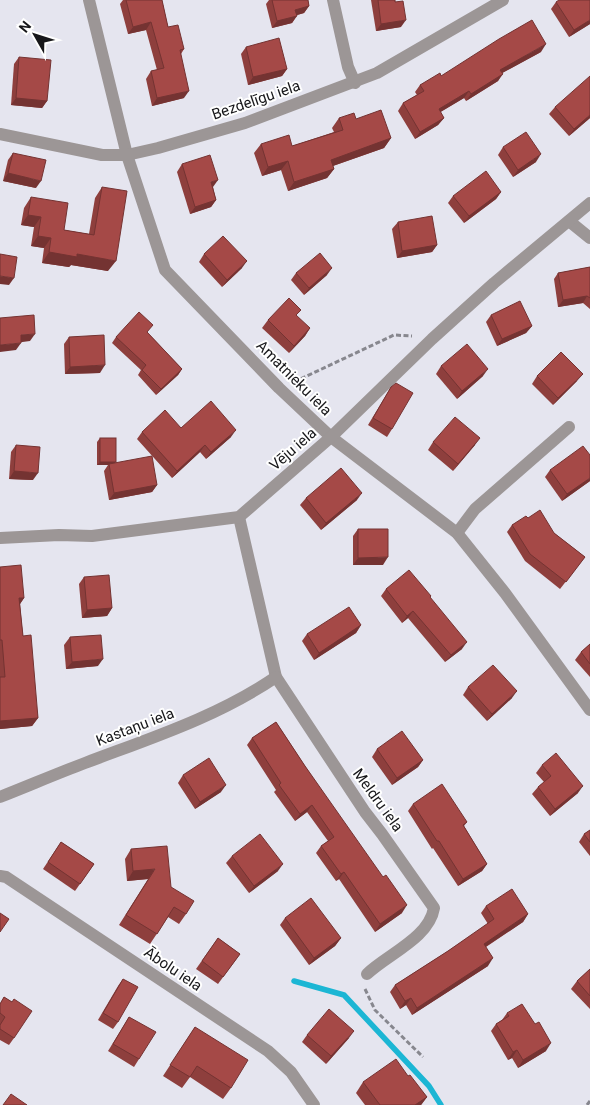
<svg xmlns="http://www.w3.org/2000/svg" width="590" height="1105" font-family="Roboto,sans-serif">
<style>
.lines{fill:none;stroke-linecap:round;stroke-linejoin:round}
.stream{stroke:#1cb6d4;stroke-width:5.5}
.path{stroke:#87878e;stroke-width:3;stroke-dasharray:5 2.5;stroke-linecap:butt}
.minor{stroke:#9c9696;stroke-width:12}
.wall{fill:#8e3f3d}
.shaded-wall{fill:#743332}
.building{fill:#a54947;stroke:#743332}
.labels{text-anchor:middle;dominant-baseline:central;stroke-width:4;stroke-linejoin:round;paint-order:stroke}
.street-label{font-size:15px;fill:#17171a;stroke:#fff}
</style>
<rect width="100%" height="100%" fill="#e5e5ef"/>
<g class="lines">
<polyline class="stream" points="294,981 344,995 429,1086 441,1105"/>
<g class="path">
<polyline points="294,382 394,335 412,336"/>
<polyline points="365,989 375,1010 423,1057"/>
<polyline points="587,1105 590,1101"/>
</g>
<g class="minor">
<polyline points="89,0 127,155 165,270 279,388 331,437 457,533 505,593 590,710"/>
<polyline points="333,0 348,67 355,83"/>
<polyline points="0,134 102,155 127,155 158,148 245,123 377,73 503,0"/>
<polyline points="569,221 590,238"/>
<path d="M 239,517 L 276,677 L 365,812 L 382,834 L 434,908 C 429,938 388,954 367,974"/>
<polyline points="457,533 475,509 569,427"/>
<polyline points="0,538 59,535 92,536 239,517 331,437 432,339 494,283 590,203"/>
<path d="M 0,797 C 28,786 56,774 85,763 C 151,738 217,717 276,677"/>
<polyline points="0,876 6,877 268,1051 291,1072 314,1105"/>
</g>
</g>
<g class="wall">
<polygon points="123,0 162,0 168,27 184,49 181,54 184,98 152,106 146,79 151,71 157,70 146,30 128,34 120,4"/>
<polygon points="269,0 308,0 309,6 304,13 297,15 292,23 272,28 266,4"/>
<polygon points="371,0 395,0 401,27 376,31"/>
<polygon points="556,2 590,24 569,37 551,9"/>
<polygon points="246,47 287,69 282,76 248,85 241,54"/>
<polygon points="541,52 502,73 498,81 466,101 464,98 440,112 444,118 438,125 415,139 398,111 403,103 417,95 415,92 420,85 441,76"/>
<polygon points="19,57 47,101 42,108 11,105 14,64"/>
<polygon points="555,107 590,118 569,136 549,114"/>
<polygon points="339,118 356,119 391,138 384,148 333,166 334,169 327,178 288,191 281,170 262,176 254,153 261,144 292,146 334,132 332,128"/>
<polygon points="503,147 536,162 513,177 498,155"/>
<polygon points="13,153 36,188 3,181 8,160"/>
<polygon points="182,164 213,187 216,200 211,207 190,214 177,172"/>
<polygon points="102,187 108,271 71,265 69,267 42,263 44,248 31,246 34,227 21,225 24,208 31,197 64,230 89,234 95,198"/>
<polygon points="501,192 496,199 464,223 448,203 453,196"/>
<polygon points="398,222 437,245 432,252 397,258 392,229"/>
<polygon points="204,254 242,268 222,287 199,262"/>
<polygon points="590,267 590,309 583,303 558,307 554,279 558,273"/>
<polygon points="296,273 327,275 304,295 291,280"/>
<polygon points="491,315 532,326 526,333 497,346 486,322"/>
<polygon points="268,320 310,328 305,336 289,353 262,328"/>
<polygon points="148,333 182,369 178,375 156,395 138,375 141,370 112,343 116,337"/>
<polygon points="69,337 100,373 65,374 64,344"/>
<polygon points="441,366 483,376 457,399 436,374"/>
<polygon points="537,376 577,381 553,405 532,384"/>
<polygon points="391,387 392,429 387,437 368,425"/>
<polygon points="181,428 231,437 206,459 200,452 172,478 137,439 142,432"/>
<polygon points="100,438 115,463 157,485 152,492 109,500 104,471 108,465 97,465 97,442"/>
<polygon points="433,442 475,445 453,471 428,450"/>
<polygon points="16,445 33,480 9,479 11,452"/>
<polygon points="550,470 590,481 562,501 545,477"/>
<polygon points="306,498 357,500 321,530 300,505"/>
<polygon points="528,518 554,533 585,557 560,589 525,561 507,532 512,525"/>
<polygon points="358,529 383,565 353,565 353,536"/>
<polygon points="0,567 24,598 20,604 23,636 38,718 32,726 0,729"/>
<polygon points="84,577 112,608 107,616 82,618 79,584"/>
<polygon points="386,589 430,598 462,649 445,662 408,618 402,623 381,596"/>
<polygon points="361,625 356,633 314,660 302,641 307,634"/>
<polygon points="70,637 98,666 66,669 64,645"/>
<polygon points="590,644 590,677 575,660 581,652"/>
<polygon points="468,687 512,698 487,721 463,695"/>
<polygon points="276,722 402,913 375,932 339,879 336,881 316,853 321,846 328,841 307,812 295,821 274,792 276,790 247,745 252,738"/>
<polygon points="377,749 423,760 418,767 392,785 372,757"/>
<polygon points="542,765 578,793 550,816 532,794 538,787 544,782 536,773"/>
<polygon points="183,775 221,792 195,809 178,783"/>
<polygon points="413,804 467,822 464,826 487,864 482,871 458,886 433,848 432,849 408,811"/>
<polygon points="590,830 590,856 579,842 584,834"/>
<polygon points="61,842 94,864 75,891 43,869"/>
<polygon points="131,849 171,887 186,914 179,924 168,917 150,944 119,925 148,879 127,881 125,859"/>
<polygon points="232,856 278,871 249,893 226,863"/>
<polygon points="486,906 528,914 523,922 486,947 488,966 412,1015 406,1005 400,1009 390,992 395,985 448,951 488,924 481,913"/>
<polygon points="285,918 341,938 335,946 309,965 280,925"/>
<polygon points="218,938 240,954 218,984 196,969"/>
<polygon points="590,969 590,1009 571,989 577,981"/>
<polygon points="123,979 118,1022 113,1029 98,1020 118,986"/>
<polygon points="4,997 12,1002 14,1038 9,1045 0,1040 0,1004"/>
<polygon points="507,1013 546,1051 518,1068 512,1058 508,1060 491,1031 496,1024 502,1020"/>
<polygon points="129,1017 139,1059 134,1067 108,1051"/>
<polygon points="195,1027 231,1088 223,1099 190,1077 182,1088 163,1076"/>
<polygon points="307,1035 349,1038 326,1064 302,1042"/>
<polygon points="408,1076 427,1097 421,1105 365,1105 356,1093 363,1082"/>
</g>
<g class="shaded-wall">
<polygon points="309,6 304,13 290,17 295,10"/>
<polygon points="297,16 292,23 272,28 277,21"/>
<polygon points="406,20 401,27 376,31 381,24"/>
<polygon points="590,20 590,24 569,37 574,30"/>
<polygon points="151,22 146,30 128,34 133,27"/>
<polygon points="546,44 541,52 495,77 500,70"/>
<polygon points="287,69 282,76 248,85 253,77"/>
<polygon points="503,74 498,81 466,101 471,94"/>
<polygon points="189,91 184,98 152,106 157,98"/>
<polygon points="469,91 464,98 434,116 439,109"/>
<polygon points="16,98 47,101 42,108 11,105"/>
<polygon points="590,115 590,118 569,136 574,129"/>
<polygon points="444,118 438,125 415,139 420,132"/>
<polygon points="391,138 384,148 324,169 331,160"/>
<polygon points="541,154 536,162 513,177 518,170"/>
<polygon points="288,161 281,170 262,176 268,167"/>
<polygon points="334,169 327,178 288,191 294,182"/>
<polygon points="8,173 41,181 36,188 3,181"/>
<polygon points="218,180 213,187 206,190 211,182"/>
<polygon points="501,192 496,199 464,223 469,216"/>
<polygon points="216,200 211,207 190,214 195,207"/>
<polygon points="28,215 41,217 34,227 21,225"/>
<polygon points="38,236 51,238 44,248 31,246"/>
<polygon points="437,245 432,252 397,258 402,251"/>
<polygon points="49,252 77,254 116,261 108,271 71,265 69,267 42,263"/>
<polygon points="247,261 242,268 222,287 227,280"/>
<polygon points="332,268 327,275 304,295 309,288"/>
<polygon points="0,276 14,278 9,285 0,284"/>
<polygon points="587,296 583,303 558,307 563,300"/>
<polygon points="532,326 526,333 497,346 502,339"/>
<polygon points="310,328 305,336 289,353 294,346"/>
<polygon points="35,334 30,341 15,343 21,335"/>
<polygon points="21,343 16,350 0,352 0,345"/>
<polygon points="105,365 100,373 65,374 70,367"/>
<polygon points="182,369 178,375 156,395 161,389"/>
<polygon points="488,369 483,376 457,399 462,391"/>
<polygon points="583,374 577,381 553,405 558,398"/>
<polygon points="236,430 231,437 206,459 211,452"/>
<polygon points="480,438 475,445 453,471 458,464"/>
<polygon points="205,445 200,452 172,478 177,471"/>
<polygon points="100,462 116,462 113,465 109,464 108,465 97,465"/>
<polygon points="14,471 38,473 33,480 9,479"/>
<polygon points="590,478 590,481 562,501 567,494"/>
<polygon points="157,485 152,492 109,500 114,493"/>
<polygon points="362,493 357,500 321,530 326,523"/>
<polygon points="388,557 383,565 353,565 358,558"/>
<polygon points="19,598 24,598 18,607"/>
<polygon points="112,608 107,616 82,618 87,610"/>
<polygon points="413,611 408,618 402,623 407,616"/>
<polygon points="361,625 356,633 314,660 319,653"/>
<polygon points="467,642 462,649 445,662 451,655"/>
<polygon points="103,659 98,666 66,669 72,662"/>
<polygon points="517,691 512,698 487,721 492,714"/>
<polygon points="38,718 32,726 0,729 0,721"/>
<polygon points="423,760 418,767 392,785 397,778"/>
<polygon points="226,785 221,792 195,809 200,802"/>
<polygon points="583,786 578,793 550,816 555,809"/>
<polygon points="312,805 307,812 295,821 300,814"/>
<polygon points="283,864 278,871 249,893 254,886"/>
<polygon points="487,864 482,871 458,886 463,879"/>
<polygon points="155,869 148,879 127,881 133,871"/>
<polygon points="344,872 339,879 336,881 341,874"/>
<polygon points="407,905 402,913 375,932 380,924"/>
<polygon points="528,914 523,922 479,951 484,944"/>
<polygon points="341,938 335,946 309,965 314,958"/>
<polygon points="493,958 488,966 412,1015 417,1008"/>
<polygon points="411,998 406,1005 400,1009 405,1001"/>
<polygon points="354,1031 349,1038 326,1064 331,1056"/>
<polygon points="551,1043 546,1051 518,1068 523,1060"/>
<polygon points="517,1050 512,1058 508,1060 513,1052"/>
<polygon points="427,1097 421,1105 415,1105"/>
</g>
<g class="building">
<polygon points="126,0 162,0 168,27 178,25 184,49 180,50 189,91 157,98 151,71 164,68 151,22 133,27"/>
<polygon points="272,0 308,0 309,6 295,10 297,16 277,21"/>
<polygon points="378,0 395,0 395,2 403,1 406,20 381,24"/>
<polygon points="559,0 590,0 590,20 574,30 556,2"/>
<polygon points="532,20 546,44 500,70 503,74 471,94 469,91 439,109 444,118 420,132 403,103 424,91 420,85 440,73 441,76 499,39"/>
<polygon points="279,38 287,69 253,77 246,47"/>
<polygon points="19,57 51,60 47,101 16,98"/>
<polygon points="590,76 590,115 574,129 555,107"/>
<polygon points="381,110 391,138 331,160 334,169 294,182 288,161 268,167 261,144 289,135 292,146 343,130 339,118 354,113 356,119"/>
<polygon points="526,132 541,154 518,170 503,147"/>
<polygon points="13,153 46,160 41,181 8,173"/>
<polygon points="210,155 218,180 211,182 216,200 195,207 182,164"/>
<polygon points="486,171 501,192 469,216 453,196"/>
<polygon points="102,187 127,191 116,261 77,254 77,257 49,252 51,238 38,236 41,217 28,215 31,197 68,203 64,230 94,235"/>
<polygon points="432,216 437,245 402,251 398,222"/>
<polygon points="223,236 247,261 227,280 204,254"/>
<polygon points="320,253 332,268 309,288 296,273"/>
<polygon points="0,254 17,257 14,278 0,276"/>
<polygon points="590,267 590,298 587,296 563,300 558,273"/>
<polygon points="289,298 301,310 296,315 310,328 294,346 268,320"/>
<polygon points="520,301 532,326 502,339 491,315"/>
<polygon points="139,312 153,325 147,332 182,369 161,389 142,370 146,365 116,337"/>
<polygon points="34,315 35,334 21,335 21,343 0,345 0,318"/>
<polygon points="104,335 105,365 70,367 69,337"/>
<polygon points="467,344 488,369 462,391 441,366"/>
<polygon points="561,352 583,374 558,398 537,376"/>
<polygon points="396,383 413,393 392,429 373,418 391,387"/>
<polygon points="211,401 236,430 211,452 205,445 177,471 142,432 165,410 181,428"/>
<polygon points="455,417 480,438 458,464 433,442"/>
<rect x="100" y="438" width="16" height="24"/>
<polygon points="16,445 40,447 38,473 14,471"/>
<polygon points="583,446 590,455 590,478 567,494 550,470"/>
<polygon points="152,456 157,485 114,493 109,464"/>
<polygon points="341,468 362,493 326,523 306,498"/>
<polygon points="540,510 554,533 585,557 566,582 530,554 512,525 526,516 528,518"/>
<polygon points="358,529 388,529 388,557 358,558"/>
<polygon points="21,565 24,598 19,598 23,636 31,635 38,718 0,721 0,677 5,677 2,640 0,640 0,567"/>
<polygon points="409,570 431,596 430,597 467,642 451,655 413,611 407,616 386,589"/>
<polygon points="109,575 112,608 87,610 84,577"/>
<polygon points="349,607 361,625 319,653 307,634"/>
<polygon points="101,635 103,659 72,662 70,637"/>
<polygon points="590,644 590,664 581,652"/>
<polygon points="493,665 517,691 492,714 468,687"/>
<polygon points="276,722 305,766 383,877 386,875 407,905 380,924 344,872 341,874 321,846 334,837 312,805 300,814 279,785 281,783 252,738"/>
<polygon points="402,731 423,760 397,778 377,749"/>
<polygon points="556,753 583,786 555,809 538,787 551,776 542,765"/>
<polygon points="209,758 226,785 200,802 183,775"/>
<polygon points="442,784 467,822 463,825 487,864 463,879 439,841 437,841 413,804"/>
<polygon points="590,830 590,842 584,834"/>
<polygon points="260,834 283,864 254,886 232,856"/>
<polygon points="61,842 94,864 80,884 48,862"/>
<polygon points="167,846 171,887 194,901 186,914 174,907 157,934 126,915 155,869 133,871 131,849"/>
<polygon points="512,889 528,914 484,944 493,958 417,1008 411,998 405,1001 395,985 448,951 494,919 486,906"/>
<polygon points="311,898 341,938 314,958 285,918"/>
<polygon points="0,913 9,919 0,932"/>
<polygon points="218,938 240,954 223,977 202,961"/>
<polygon points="590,969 590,996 577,981"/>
<polygon points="123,979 138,987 118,1022 103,1013"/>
<polygon points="4,997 12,1002 14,999 32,1011 14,1038 0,1029 0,1025 5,1017 0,1013 0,1004"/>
<polygon points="522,1004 535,1024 539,1022 551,1043 523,1060 517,1050 513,1052 496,1024 509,1016 507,1013"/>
<polygon points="329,1009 354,1031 331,1056 307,1035"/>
<polygon points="129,1017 156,1032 139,1059 113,1044"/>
<polygon points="195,1027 248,1060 231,1088 197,1066 190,1077 170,1065"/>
<polygon points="396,1059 408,1076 410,1075 427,1097 415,1105 380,1105 363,1082"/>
<polygon points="11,1094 27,1105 3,1105"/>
</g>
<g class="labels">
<g class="street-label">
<text transform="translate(256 100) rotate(-19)">Bezdelīgu iela</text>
<text transform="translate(294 378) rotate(45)">Amatnieku iela</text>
<text transform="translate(293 449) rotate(-41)">Vēju iela</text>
<text transform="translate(135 727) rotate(-21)">Kastaņu iela</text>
<text transform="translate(378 800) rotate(54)">Meldru iela</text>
<text transform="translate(173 969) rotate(34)">Ābolu iela</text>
</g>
</g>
<g transform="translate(35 35) rotate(309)" stroke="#ffffff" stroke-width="4" paint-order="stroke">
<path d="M0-4L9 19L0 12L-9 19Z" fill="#17171a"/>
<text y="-8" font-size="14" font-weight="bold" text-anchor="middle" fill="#17171a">N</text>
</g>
</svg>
